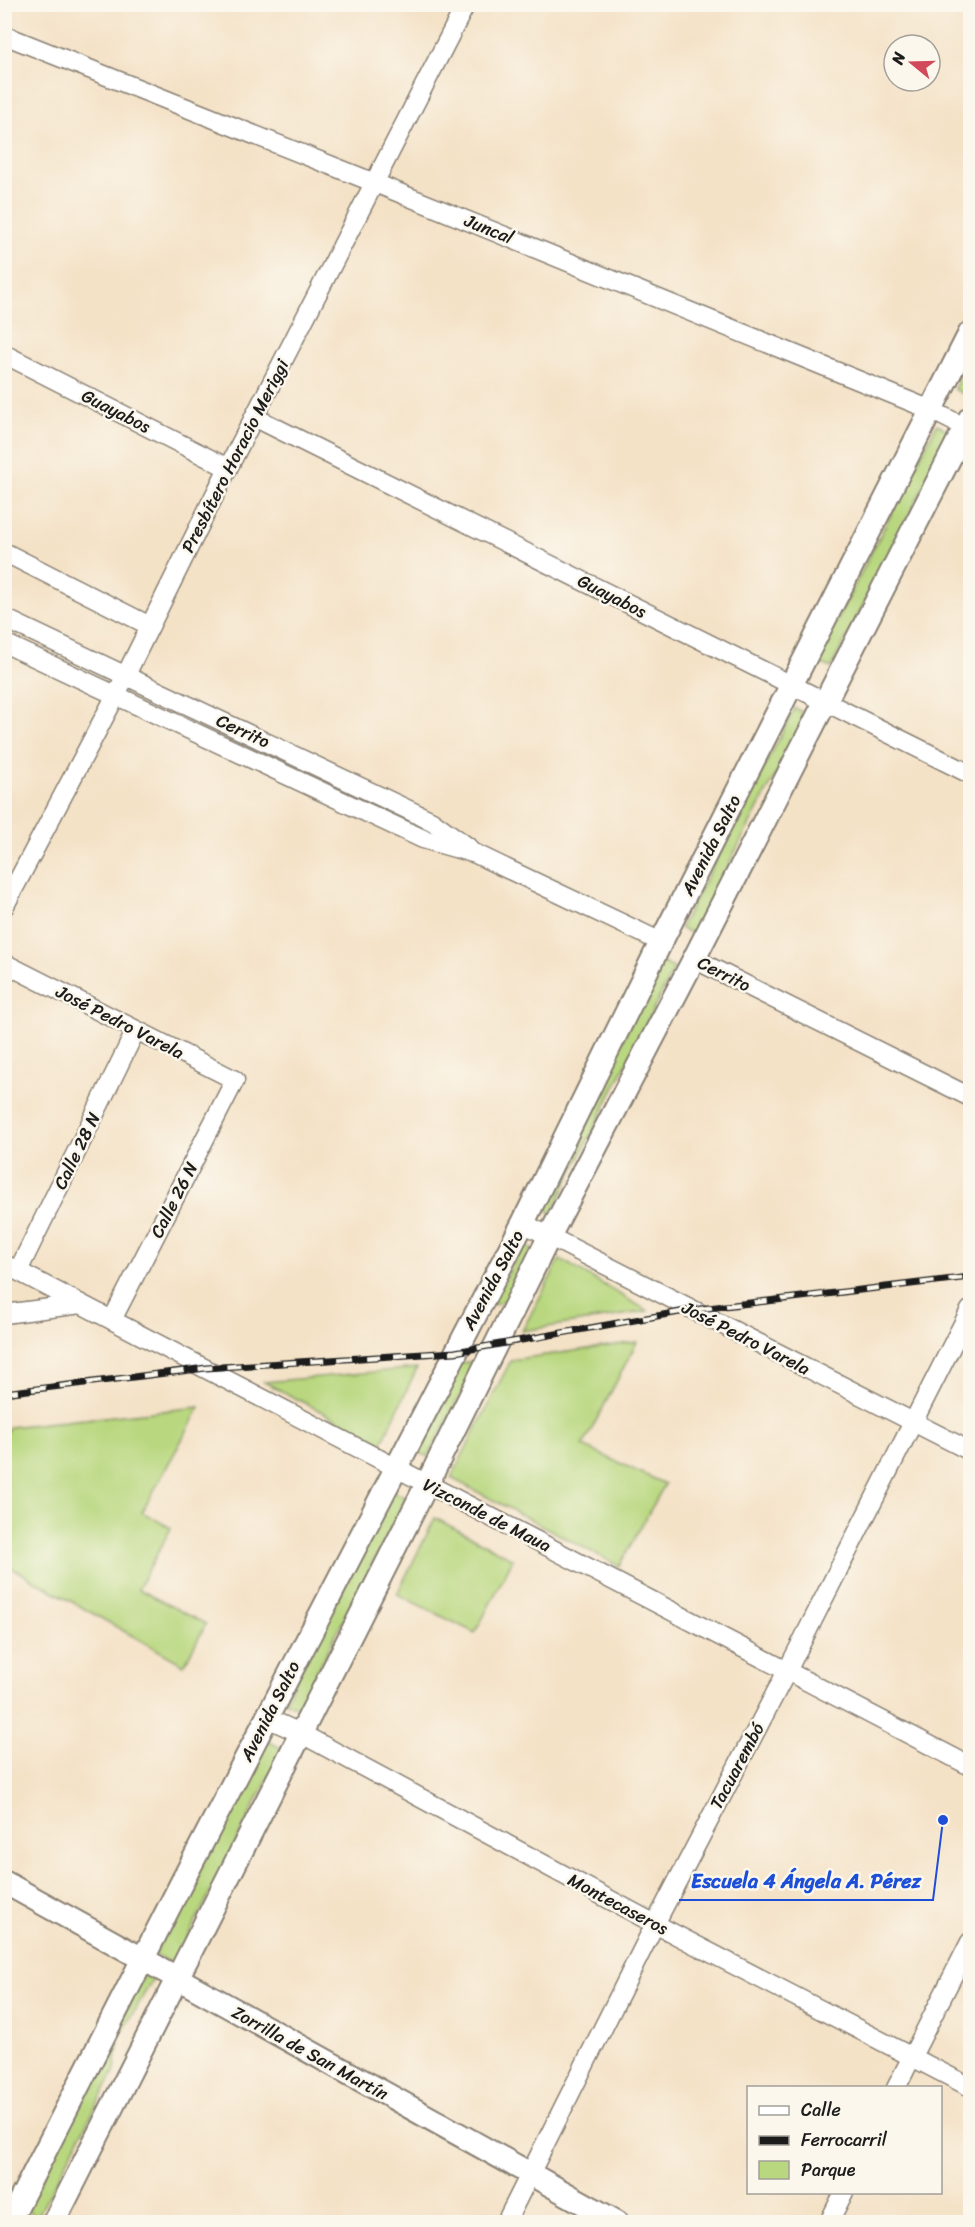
<svg xmlns="http://www.w3.org/2000/svg" width="975" height="2227" font-family="Sriracha,sans-serif">
<style>
.green{fill:#b8d77e;stroke:#6a7a4d;stroke-width:1.5}
.lines{fill:none;stroke-linecap:round;stroke-linejoin:round}
.minor-casing{stroke:#887f72;stroke-width:21}
.tertiary-casing{stroke:#887f72;stroke-width:26}
.minor{stroke:#fff;stroke-width:18}
.tertiary{stroke:#fff;stroke-width:22}
.rail-casing{stroke:#1c1c1c;stroke-width:7}
.rail{stroke:#fbf7ec;stroke-width:4.5;stroke-dasharray:14;stroke-linecap:butt}
.labels{text-anchor:middle;dominant-baseline:central;stroke-width:5;stroke-linejoin:round;paint-order:stroke}
.street-label{font-size:18px;fill:#1c1c1c;stroke:#fbf7ec}
.leader{fill:none;stroke:#1d4ed8;stroke-width:2}
.callout-dot{fill:#1d4ed8;stroke:#fbf7ec;stroke-width:2}
.callout-label{font-size:20px;text-anchor:middle;font-weight:bold;fill:#1d4ed8;stroke:#fbf7ec;stroke-width:5;stroke-linejoin:round;paint-order:stroke}
</style>
<rect width="100%" height="100%" fill="#fbf7ec"/>
<filter id="ink" filterUnits="userSpaceOnUse"><feTurbulence type="fractalNoise" baseFrequency=".0167" numOctaves="2"/><feDisplacementMap in="SourceGraphic" scale="12" xChannelSelector="R" yChannelSelector="G"/><feConvolveMatrix kernelMatrix="1 2 1 2 8 2 1 2 1" color-interpolation-filters="sRGB"/></filter>
<filter id="wash" filterUnits="userSpaceOnUse"><feTurbulence type="fractalNoise" baseFrequency=".008" numOctaves="4" result="noise"/><feDisplacementMap in="SourceGraphic" scale="24" xChannelSelector="R" yChannelSelector="G"/><feGaussianBlur stdDeviation="1.35" result="paint"/><feColorMatrix in="noise" values="0 0 0 0 0 0 0 0 0 0 0 0 0 0 0 0 0 1.4 0 .05"/><feComposite in="paint" operator="in"/></filter>
<g filter="url(#wash)">
<rect width="100%" height="100%" fill="#f4e2c7"/>
<g class="green">
<polygon points="970,357 970,389 967,396 954,389"/>
<polygon points="937,424 951,432 831,668 816,661"/>
<polygon points="795,708 807,715 692,934 680,928"/>
<polygon points="661,962 674,968 552,1213 540,1207"/>
<polygon points="524,1244 532,1250 507,1300 491,1305"/>
<polygon points="560,1259 648,1311 522,1331"/>
<polygon points="637,1342 583,1446 665,1484 619,1566 451,1478 511,1360"/>
<polygon points="478,1361 428,1457 416,1451 460,1363"/>
<polygon points="417,1368 382,1443 264,1382"/>
<polygon points="200,1407 142,1512 171,1528 138,1589 206,1624 184,1665 5,1564 5,1437 9,1427"/>
<polygon points="393,1491 406,1498 298,1708 285,1701"/>
<polygon points="435,1518 513,1559 475,1633 397,1594"/>
<polygon points="266,1740 283,1749 174,1964 154,1954"/>
<polygon points="146,1971 155,1975 119,2038 115,2070 38,2216 26,2210"/>
</g>
</g>
<g filter="url(#ink)">
<g class="lines">
<defs>
<g id="minor">
<polyline points="4,35 375,183 931,410 970,430"/>
<polyline points="4,354 228,468"/>
<polyline points="254,417 970,774"/>
<polyline points="4,552 150,626"/>
<polyline points="4,618 432,821 468,847"/>
<polyline points="4,643 423,839 476,854 661,942"/>
<polyline points="4,907 116,695 228,468 466,4"/>
<polyline points="694,959 970,1097"/>
<polyline points="4,963 235,1080 112,1320"/>
<polyline points="523,1223 970,1451"/>
<polyline points="4,1264 970,1766"/>
<polyline points="18,1271 136,1030"/>
<polyline points="4,1314 81,1304"/>
<polyline points="267,1718 300,1733 655,1924 970,2087"/>
<polyline points="896,2088 970,1942"/>
<polyline points="506,2222 655,1924 787,1671 970,1310"/>
<polyline points="829,2222 844,2192"/>
</g>
<g id="tertiary">
<polyline points="4,1882 617,2222"/>
<polyline points="9,2222 184,1878 523,1223 661,942 970,333"/>
<polyline points="54,2222 427,1484 549,1237 694,959 970,418"/>
</g>
</defs>
<use href="#minor" class="minor-casing"/>
<use href="#tertiary" class="tertiary-casing"/>
<use href="#minor" class="minor"/>
<use href="#tertiary" class="tertiary"/>
<defs>
<polyline id="rail" points="4,1393 206,1368 455,1352 691,1310 970,1277"/>
</defs>
<use href="#rail" class="rail-casing"/>
<use href="#rail" class="rail"/>
</g>
</g>
<g class="labels">
<g class="street-label">
<text transform="translate(489 229) rotate(22)">Juncal</text>
<text transform="translate(116 411) rotate(27)">Guayabos</text>
<text transform="translate(235 456) rotate(-63)">Presbítero Horacio Meriggi</text>
<text transform="translate(612 596) rotate(27)">Guayabos</text>
<text transform="translate(243 731) rotate(25)">Cerrito</text>
<text transform="translate(711 845) rotate(-63)">Avenida Salto</text>
<text transform="translate(724 974) rotate(27)">Cerrito</text>
<text transform="translate(120 1022) rotate(27)">José Pedro Varela</text>
<text transform="translate(77 1151) rotate(-64)">Calle 28 N</text>
<text transform="translate(174 1200) rotate(-63)">Calle 26 N</text>
<text transform="translate(493 1280) rotate(-62)">Avenida Salto</text>
<text transform="translate(746 1338) rotate(27)">José Pedro Varela</text>
<text transform="translate(487 1515) rotate(27)">Vizconde de Maua</text>
<text transform="translate(270 1711) rotate(-63)">Avenida Salto</text>
<text transform="translate(737 1766) rotate(-62)">Tacuarembó</text>
<text transform="translate(618 1904) rotate(28)">Montecaseros</text>
<text transform="translate(310 2053) rotate(29)">Zorrilla de San Martín</text>
</g>
</g>
<path class="leader" d="M943 1820L933 1900H679"/>
<circle class="callout-dot" cx="943" cy="1820" r="6"/>
<g class="callout-label">
<text x="806" y="1888">Escuela 4 Ángela A. Pérez</text>
</g>
<rect width="975" height="2227" fill="none" stroke="#fbf7ec" stroke-width="24"/>
<rect x="747" y="2086" width="195" height="108" fill="#fbf7ec" stroke="#a29f99" stroke-width="1.5"/>
<rect x="759" y="2106" width="30" height="9" fill="#ffffff" stroke="#a29f99" stroke-width="1.5"/>
<text x="801" y="2116" font-size="18" fill="#1c1c1c">Calle</text>
<rect x="759" y="2136" width="30" height="9" fill="#1c1c1c" stroke="#a29f99" stroke-width="1.5"/>
<text x="801" y="2146" font-size="18" fill="#1c1c1c">Ferrocarril</text>
<rect x="759" y="2161" width="30" height="18" fill="#b8d77e" stroke="#a29f99" stroke-width="1.5"/>
<text x="801" y="2176" font-size="18" fill="#1c1c1c">Parque</text>
<g transform="translate(912 63) rotate(289)"><circle r="28" fill="#fbf7ec" stroke="#a29f99" stroke-width="1.5"/>
<path d="M0-4.5L10 22L0 15L-10 22Z" fill="#d1495b"/>
<text y="-9" font-size="16" font-weight="bold" text-anchor="middle" fill="#1c1c1c">N</text>
</g>
</svg>
